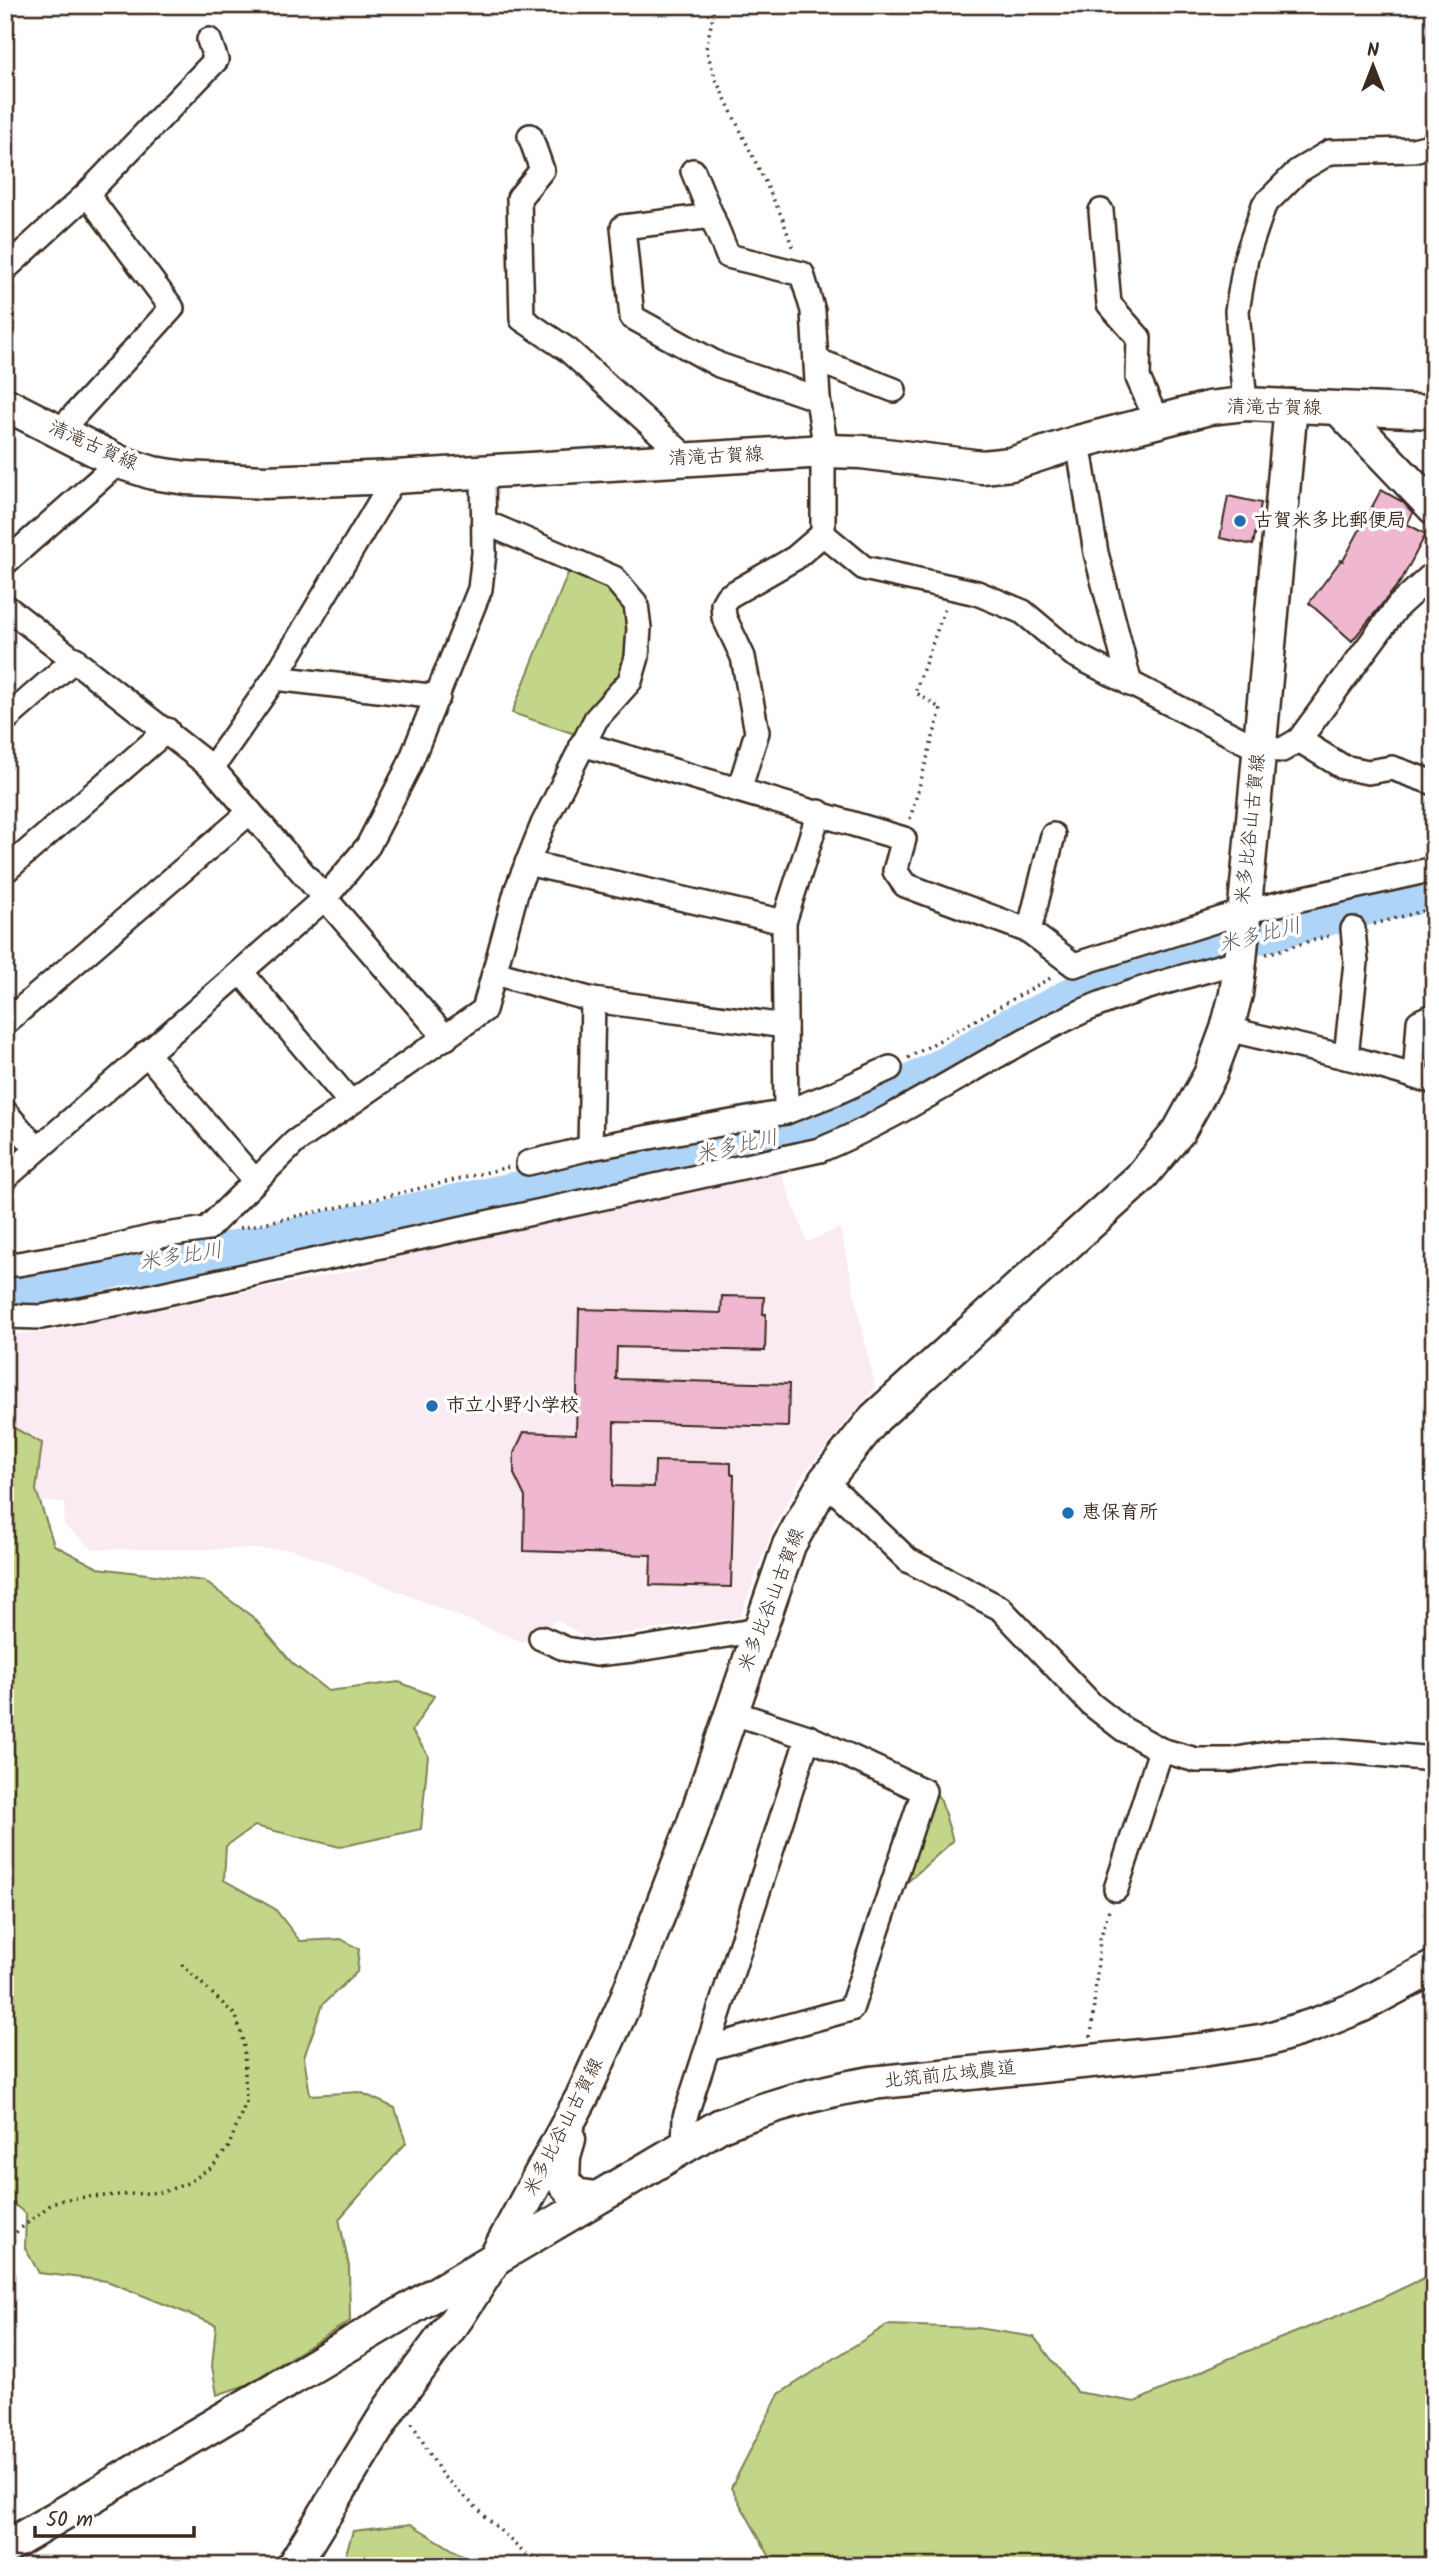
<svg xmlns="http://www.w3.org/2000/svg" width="1439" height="2571" font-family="Kalam,'Klee One',sans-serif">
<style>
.built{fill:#faeaf1}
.green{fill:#c2d589;stroke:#7e8054;stroke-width:2}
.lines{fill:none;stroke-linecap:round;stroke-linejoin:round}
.river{stroke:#aed5f8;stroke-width:38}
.building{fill:#efb8d0;stroke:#3b2a1e;stroke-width:2}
.street-casing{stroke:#3b2a1e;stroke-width:28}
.secondary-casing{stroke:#3b2a1e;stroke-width:37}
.path{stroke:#3b2a1e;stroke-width:3.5;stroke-dasharray:2 5;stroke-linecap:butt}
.street{stroke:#fff;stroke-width:23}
.secondary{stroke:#fff;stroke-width:32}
.poi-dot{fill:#1f6fb2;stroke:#fff;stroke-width:2.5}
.labels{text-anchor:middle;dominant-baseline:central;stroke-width:7;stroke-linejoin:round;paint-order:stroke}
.street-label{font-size:19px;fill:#3b2a1e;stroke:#fff}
.poi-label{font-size:19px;font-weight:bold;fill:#3b2a1e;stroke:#fff;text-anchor:start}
.water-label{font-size:21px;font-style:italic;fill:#5e5d5f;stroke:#fff}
</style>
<rect width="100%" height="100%" fill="#fff"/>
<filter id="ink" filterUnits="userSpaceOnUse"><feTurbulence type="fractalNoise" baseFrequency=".0143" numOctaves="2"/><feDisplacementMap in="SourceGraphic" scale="14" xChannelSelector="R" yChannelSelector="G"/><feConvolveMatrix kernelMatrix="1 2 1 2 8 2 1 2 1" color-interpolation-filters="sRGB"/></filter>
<g filter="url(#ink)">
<polygon class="built" points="781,1172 807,1242 840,1228 875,1387 801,1477 773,1528 740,1617 587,1639 557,1620 523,1642 293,1549 93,1549 64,1525 65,1502 5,1501 5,1337 8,1335 48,1332 369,1267 378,1261"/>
<g class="green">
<polygon points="570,568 616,588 629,610 630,653 622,682 575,734 512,713"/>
<polygon points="5,1423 42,1443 36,1490 54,1545 98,1568 204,1581 254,1618 292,1663 328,1691 399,1682 434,1696 412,1731 428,1755 421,1829 340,1847 255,1826 226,1846 224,1880 275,1909 300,1941 341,1939 359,1949 357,1972 323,2004 304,2057 310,2095 360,2092 395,2108 406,2143 339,2219 349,2266 350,2321 246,2385 217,2395 212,2366 216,2325 107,2281 39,2273 25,2248 26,2214 5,2197"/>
<polygon points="933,1789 941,1801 953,1841 904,1885"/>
<polygon points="1434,2273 1434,2566 775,2566 731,2488 779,2394 887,2325 978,2328 1034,2337 1077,2392 1135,2402 1228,2359 1380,2299"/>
<polygon points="411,2524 479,2566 342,2566 353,2531"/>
</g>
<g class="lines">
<polyline class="river" points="5,1286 38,1288 121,1267 201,1256 576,1178 760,1144 830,1123 885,1097 948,1064 1011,1026 1051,1008 1081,991 1205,950 1376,904 1434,892"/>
</g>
<g class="building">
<polygon points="1381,490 1403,502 1413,513 1407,524 1426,534 1401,581 1352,641 1309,603 1341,560 1343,561"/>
<polygon points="1228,496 1261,503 1253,545 1220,538"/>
<polygon points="722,1296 764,1297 763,1314 766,1314 765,1351 617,1347 616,1379 789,1384 788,1427 614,1422 613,1486 654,1487 655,1461 731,1463 731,1474 734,1475 731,1587 650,1585 651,1555 524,1551 525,1497 514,1474 514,1453 524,1432 576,1434 579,1309 721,1313"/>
</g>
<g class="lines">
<defs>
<g id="street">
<polyline points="530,136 542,170 519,198 522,319 568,350 687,458"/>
<polyline points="693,171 728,256 802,274 813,311 818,399 826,451 823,465 823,534 864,568 977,593 1023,612 1073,654 1259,749 1282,750 1299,740 1398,606 1434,573"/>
<polyline points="1101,211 1109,304 1139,338 1138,378 1157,421"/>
<polyline points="712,216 623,227 632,317 719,365 818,399"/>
<polyline points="5,269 87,194 216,60 209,40"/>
<polyline points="816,360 894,390"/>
<polyline points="1245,404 1237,311 1246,258 1264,205 1298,171 1330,152 1413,150 1434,145"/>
<polyline points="59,432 172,308 87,194"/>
<polyline points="1078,442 1096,553 1130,684"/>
<polyline points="5,563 119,462"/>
<polyline points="5,606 212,768 446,1038"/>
<polyline points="275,678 438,697"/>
<polyline points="5,720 75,659"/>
<polyline points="1299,740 1343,767 1368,772 1392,768 1434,783"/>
<polyline points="582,744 904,839 895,871 905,885 1029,931 1074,965 1243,912 1434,869"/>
<polyline points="212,768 275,678 395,477"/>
<polyline points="739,790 757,732 743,657 724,617 723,604 727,597 795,558 823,534"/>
<polyline points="527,863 784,922"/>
<polyline points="5,871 167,730"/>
<polyline points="1029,931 1053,835"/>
<polyline points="241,972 350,1102"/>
<polyline points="495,973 593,1000 785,1026"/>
<polyline points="5,1023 250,812"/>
<polyline points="1227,1029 1358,1060 1434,1082"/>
<polyline points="146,1053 255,1181"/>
<polyline points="1346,1057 1356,962 1353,929"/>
<polyline points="1415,1077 1419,1022 1434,1015"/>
<polyline points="5,1112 37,1149"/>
<polyline points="786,1112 784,922 819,812"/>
<polyline points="590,1148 593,1000"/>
<polyline points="528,1163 590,1148 786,1112 833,1094 890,1068"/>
<polyline points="5,1178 326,897 368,846 408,768 480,589 484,553 483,472"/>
<polyline points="5,1264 18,1264 99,1250 153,1237 207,1229 295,1142 484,1010 517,889 543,824 596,719 630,681 637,657 639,628 636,604 614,578 484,522"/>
<path d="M 5,1316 L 41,1317 L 125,1302 L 820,1150 C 912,1112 993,1052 1083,1011 C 1133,989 1187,976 1240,961"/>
<polyline points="825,1481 908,1560 1000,1608 1091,1704 1123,1729 1161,1750 1196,1760 1231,1760 1279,1752 1343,1751 1434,1759"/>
<polyline points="541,1638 566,1649 595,1654 633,1650 759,1630"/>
<polyline points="1116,1889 1161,1750"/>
<polyline points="708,2048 851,2009 924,1791 808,1737 731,1712"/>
<polyline points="684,2146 685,2117 808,1737"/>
</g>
<g id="secondary">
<polyline points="5,404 119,462 153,473 186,478 265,482 395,477 826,451 861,452 982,467 1011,464 1078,442 1209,408 1245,404 1434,412"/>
<polyline points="1340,410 1434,508"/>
<polyline points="569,2139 564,2156 563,2181 575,2195 596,2198"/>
<path d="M 5,2548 L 721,2125 C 771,2105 818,2092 871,2083 L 1201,2050 L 1266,2040 L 1317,2024 L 1361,2006 L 1434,1967"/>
<polyline points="293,2566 390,2408 457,2318 493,2262 582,2097 624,2005 691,1831 789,1545 825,1481 875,1418 1139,1179 1179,1131 1210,1075 1227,1029 1236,994 1240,961 1291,406"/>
</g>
</defs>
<use href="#street" class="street-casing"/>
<use href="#secondary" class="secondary-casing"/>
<g class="path">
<polyline points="715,5 706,49 716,80 782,217 793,249"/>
<polyline points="910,819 941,709 915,692 945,608"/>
<polyline points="1374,924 1434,908"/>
<polyline points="1266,954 1332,935"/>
<polyline points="908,1058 1054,976"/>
<polyline points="240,1228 358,1203 509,1167"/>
<polyline points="1091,2037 1100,1939 1109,1910"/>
<polyline points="5,2241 54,2202 74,2198 163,2192 188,2183 212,2167 228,2148 246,2102 244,2047 241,2033 236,2016 178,1961"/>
<polyline points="412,2423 442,2475 526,2555 556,2566"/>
</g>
<use href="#street" class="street"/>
<use href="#secondary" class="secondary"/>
</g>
</g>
<g class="poi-dot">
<circle cx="1240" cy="521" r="7"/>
<circle cx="432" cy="1406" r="7"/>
<circle cx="1068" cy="1513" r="7"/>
</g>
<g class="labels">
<g class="street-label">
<text transform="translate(1274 408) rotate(1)">清滝古賀線</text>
<text transform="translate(93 446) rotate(24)">清滝古賀線</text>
<text transform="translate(716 457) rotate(-3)">清滝古賀線</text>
<text transform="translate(1251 829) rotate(-84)">米多比谷山古賀線</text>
<text transform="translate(772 1600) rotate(-69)">米多比谷山古賀線</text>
<text transform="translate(950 2075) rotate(-6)">北筑前広域農道</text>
<text transform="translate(564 2127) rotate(-63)">米多比谷山古賀線</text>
</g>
<g class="poi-label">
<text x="1254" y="521">古賀米多比郵便局</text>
<text x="446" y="1406">市立小野小学校</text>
<text x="1082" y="1513">恵保育所</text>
</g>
<g class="water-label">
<text transform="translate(1260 936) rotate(-14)">米多比川</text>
<text transform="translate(737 1147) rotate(-13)">米多比川</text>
<text transform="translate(181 1257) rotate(-9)">米多比川</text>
</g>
</g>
<rect width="1439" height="2571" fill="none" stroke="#fff" stroke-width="28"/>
<rect x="14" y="14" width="1411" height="2543" fill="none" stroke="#3b2a1e" stroke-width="2.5" filter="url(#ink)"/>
<g transform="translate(1373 66)" stroke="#ffffff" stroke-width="5" paint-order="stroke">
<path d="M0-5L12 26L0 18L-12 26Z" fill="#3b2a1e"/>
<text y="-10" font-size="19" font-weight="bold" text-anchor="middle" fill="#3b2a1e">N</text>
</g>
<path d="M35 2526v10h159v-10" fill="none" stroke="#3b2a1e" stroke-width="3.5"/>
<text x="46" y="2526" font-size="21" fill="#3b2a1e" stroke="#ffffff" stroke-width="5" paint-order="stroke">50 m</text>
</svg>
